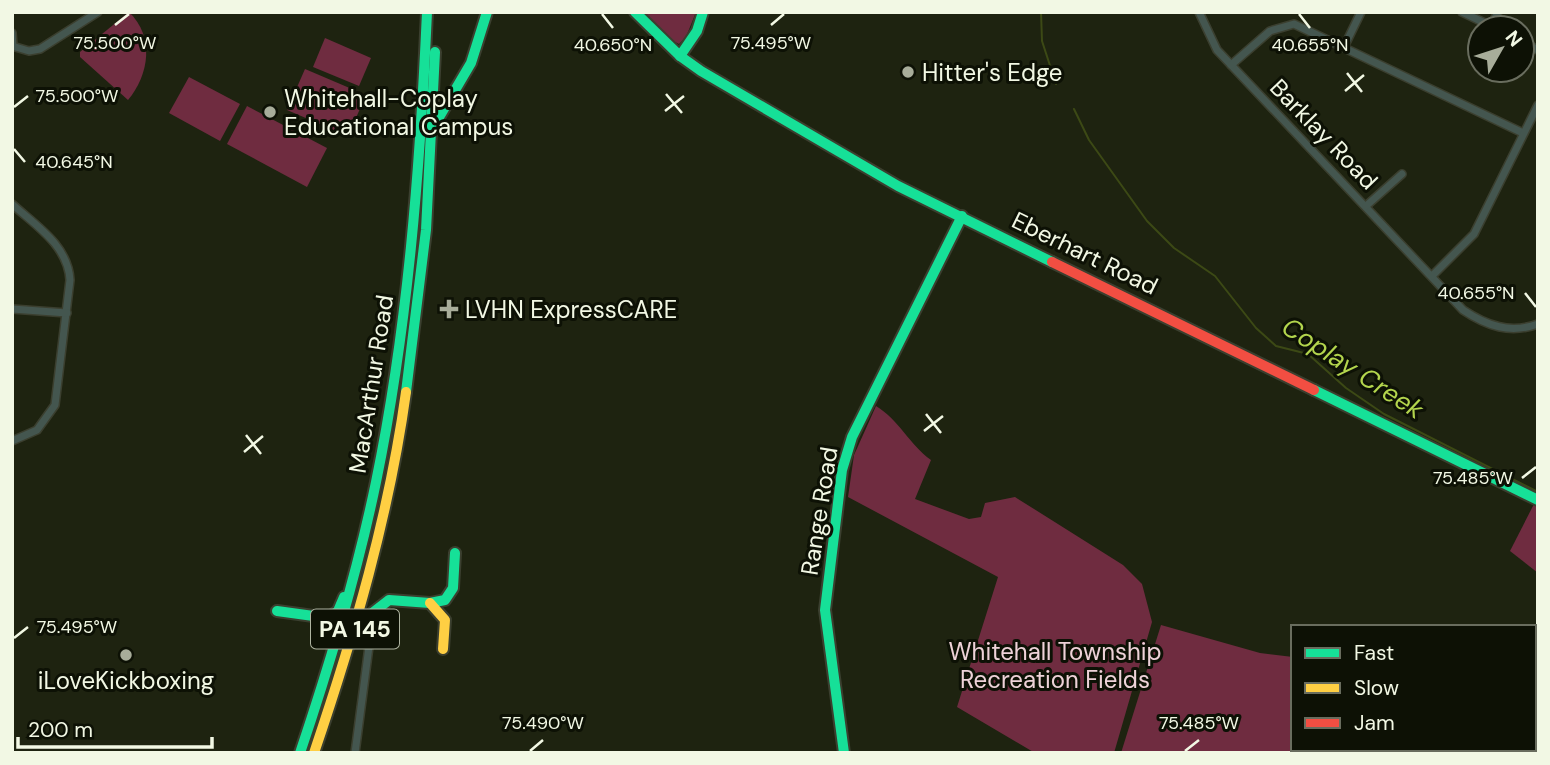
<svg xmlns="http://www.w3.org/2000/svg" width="1550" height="765" font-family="'DM Sans',sans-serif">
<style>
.green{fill:#6f2c40}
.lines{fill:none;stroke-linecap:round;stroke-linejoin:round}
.stream{stroke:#3c4915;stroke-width:2}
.street-casing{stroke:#3b3f2f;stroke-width:10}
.fast-casing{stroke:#3b3f2f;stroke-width:14}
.slow-casing{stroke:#3b3f2f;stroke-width:14}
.jam-casing{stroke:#3b3f2f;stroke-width:14}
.street{stroke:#44564f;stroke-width:7}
.fast{stroke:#16e098;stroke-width:10}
.slow{stroke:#ffcf43;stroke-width:10}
.jam{stroke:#f24e42;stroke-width:10}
.ticks{fill:none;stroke:#f2f8e4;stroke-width:2.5}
.poi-dot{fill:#a8ad9a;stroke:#0d1105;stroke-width:2.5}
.labels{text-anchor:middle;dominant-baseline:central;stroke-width:6;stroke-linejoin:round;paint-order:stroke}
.shield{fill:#0d1105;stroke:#adb3a1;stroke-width:2}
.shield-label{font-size:23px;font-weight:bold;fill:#f2f8e4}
.poi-label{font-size:24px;fill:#f2f8e4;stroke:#0d1105;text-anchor:start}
.street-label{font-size:24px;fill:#f2f8e4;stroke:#0d1105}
.park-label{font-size:24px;fill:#eed2d8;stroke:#0d1105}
.water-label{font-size:26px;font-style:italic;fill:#b3d54d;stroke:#0d1105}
.ticks-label{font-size:18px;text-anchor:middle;fill:#f2f8e4;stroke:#0d1105;stroke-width:6;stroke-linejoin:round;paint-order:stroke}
</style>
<rect width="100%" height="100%" fill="#1e2310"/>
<g class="green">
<path d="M 129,12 C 155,37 149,75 128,100 L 80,57 L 80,52 Z"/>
<polygon points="642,12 696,12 686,37 679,44 669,39"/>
<polygon points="325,38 371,58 359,86 313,67"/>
<polygon points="305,69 366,95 348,136 287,110"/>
<polygon points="189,77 240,104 220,141 169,113"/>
<polygon points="247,106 327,148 307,187 227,144"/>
<path d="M 876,406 C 899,420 909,444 931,460 L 915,499 L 969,519 L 981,517 L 985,503 L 1015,497 L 1123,565 L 1142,584 L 1152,622 L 1114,753 L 1035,753 L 957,707 L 998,577 L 848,497 L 854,455 Z"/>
<polygon points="1534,504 1538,506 1538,573 1510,551"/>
<polygon points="1161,625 1260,653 1293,657 1293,749 1424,749 1423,753 1121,753"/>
</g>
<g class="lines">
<g class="stream">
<polyline points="1041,12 1042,41 1056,84"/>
<polyline points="1074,109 1089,140 1147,221 1174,248 1215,276 1256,328 1276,346 1308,354 1346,388 1384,414 1538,492"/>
</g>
<defs>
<g id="street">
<path d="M 1199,12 L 1217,50 L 1463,310 C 1487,326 1510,334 1538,324"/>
<polyline points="1462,12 1495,28"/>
<polyline points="1491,26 1498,12"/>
<polyline points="12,33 13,46"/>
<polyline points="1522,42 1538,50"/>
<polyline points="12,46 29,51 40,49 98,12"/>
<polyline points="1344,47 1361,12"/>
<polyline points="1231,65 1270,31 1294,24 1523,133"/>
<path d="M 12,204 C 35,225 68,245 70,280 L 55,405 L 37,430 L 12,441"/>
<polyline points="1366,206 1402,174"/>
<polyline points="1432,276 1474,234 1538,105"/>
<polyline points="12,309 67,313"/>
<polyline points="355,753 370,639"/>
</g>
<g id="fast">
<polyline points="635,12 680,56 701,71 898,186 1052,262"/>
<polyline points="680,56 697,31 703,12"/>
<polyline points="438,119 471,63 487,12"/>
<polyline points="1314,390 1538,500"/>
<polyline points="406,392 426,230 435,52"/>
<polyline points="277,611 328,618 338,611 344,597"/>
<polyline points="360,631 371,614 389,600 430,603 445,600 453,588 455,553"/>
<path d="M 300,753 C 330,664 357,574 376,482 C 408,327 420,169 427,12"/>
<polyline points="844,753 825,610 842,470 852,437 962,216"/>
</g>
<g id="slow">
<polyline points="430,603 445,620 443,649"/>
<path d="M 314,753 C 354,635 389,515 406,392"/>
</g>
<polyline id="jam" points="1052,262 1314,390"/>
</defs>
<use href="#street" class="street-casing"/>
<use href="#fast" class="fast-casing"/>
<use href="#slow" class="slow-casing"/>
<use href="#jam" class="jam-casing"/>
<use href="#street" class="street"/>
<use href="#fast" class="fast"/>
<use href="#slow" class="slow"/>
<use href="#jam" class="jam"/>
</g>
<path class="ticks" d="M 602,14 L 613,28M 1299,14 L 1310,28M 115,25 L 129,14M 771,25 L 784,14M 1347,73 L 1362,92M 1345,91 L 1364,75M 666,94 L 682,113M 14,107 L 28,96M 665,111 L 684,96M 14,149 L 25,162M 1525,293 L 1536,307M 926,414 L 941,433M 924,431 L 943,416M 246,435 L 261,454M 244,452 L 263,436M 1522,478 L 1536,467M 14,638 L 28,627M 530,751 L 543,740M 1185,751 L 1199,740"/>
<g class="poi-dot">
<circle cx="908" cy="72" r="7"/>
<circle cx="270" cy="112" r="7"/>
<path d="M445.5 298.5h7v7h7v7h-7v7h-7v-7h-7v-7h7z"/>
<circle cx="126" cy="655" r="7"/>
</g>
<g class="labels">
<rect class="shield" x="311" y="609.5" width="88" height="39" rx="5"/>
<g class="shield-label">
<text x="355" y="629">PA 145</text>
</g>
<g class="poi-label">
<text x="922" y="72">Hitter's Edge</text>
<text x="284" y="98">Whitehall-Coplay<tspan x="284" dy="28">Educational Campus</tspan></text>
<text x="465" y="309">LVHN ExpressCARE</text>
<text x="126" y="680" text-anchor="middle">iLoveKickboxing</text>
</g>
<g class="street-label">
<text transform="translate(1324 134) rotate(46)">Barklay Road</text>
<text transform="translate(1085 253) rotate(26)">Eberhart Road</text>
<text transform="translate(371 384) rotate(-81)">MacArthur Road</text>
<text transform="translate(819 511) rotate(-81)">Range Road</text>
</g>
<g class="park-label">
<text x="1055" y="651">Whitehall Township<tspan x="1055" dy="28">Recreation Fields</tspan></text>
</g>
<g class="water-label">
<text transform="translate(1353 368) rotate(33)">Coplay Creek</text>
</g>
</g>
<g class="ticks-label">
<text x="115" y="49">75.500°W</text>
<text x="771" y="49">75.495°W</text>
<text x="613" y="51">40.650°N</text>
<text x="1310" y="51">40.655°N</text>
<text x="77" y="102">75.500°W</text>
<text x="74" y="168">40.645°N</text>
<text x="1476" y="299">40.655°N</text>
<text x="1473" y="484">75.485°W</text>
<text x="77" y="633">75.495°W</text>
<text x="543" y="729">75.490°W</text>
<text x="1199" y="729">75.485°W</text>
</g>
<rect width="1550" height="765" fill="none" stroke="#f2f8e4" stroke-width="28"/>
<rect x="1291" y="625" width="245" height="126" fill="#0d1105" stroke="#696d5e" stroke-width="2"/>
<rect x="1305" y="648" width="35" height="10" fill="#16e098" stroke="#696d5e" stroke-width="2"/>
<text x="1354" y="660" font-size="21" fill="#f2f8e4">Fast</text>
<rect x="1305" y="683" width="35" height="10" fill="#ffcf43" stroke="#696d5e" stroke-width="2"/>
<text x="1354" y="695" font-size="21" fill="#f2f8e4">Slow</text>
<rect x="1305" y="718" width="35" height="10" fill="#f24e42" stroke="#696d5e" stroke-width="2"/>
<text x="1354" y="730" font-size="21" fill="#f2f8e4">Jam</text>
<g transform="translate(1501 49) rotate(51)"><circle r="33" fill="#0d1105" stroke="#696d5e" stroke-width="2"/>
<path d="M0-5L12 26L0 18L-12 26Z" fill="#a8ad9a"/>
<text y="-10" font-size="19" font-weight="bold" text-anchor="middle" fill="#f2f8e4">N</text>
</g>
<path d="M18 737v10h194v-10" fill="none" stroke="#f2f8e4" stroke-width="3.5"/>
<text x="28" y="737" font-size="21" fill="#f2f8e4" stroke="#0d1105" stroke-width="5" paint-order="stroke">200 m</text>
</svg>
